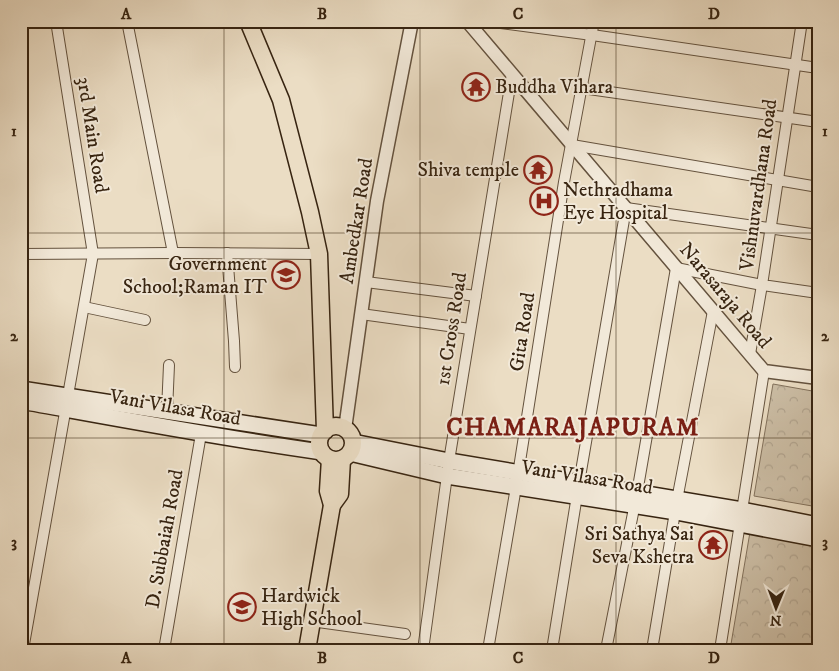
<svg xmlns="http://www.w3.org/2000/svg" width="839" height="671" font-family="'IM FELL DW Pica',serif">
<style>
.forest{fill:url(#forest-crowns);stroke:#82715c}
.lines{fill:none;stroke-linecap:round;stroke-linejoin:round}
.minor-casing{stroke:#64523e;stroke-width:12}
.tertiary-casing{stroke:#64523e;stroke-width:15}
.secondary-casing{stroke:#372411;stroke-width:18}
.primary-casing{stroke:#372411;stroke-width:19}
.minor{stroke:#f2e9d9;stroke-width:10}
.tertiary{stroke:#f2e9d9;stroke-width:12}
.secondary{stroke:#f2e9d9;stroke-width:15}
.primary{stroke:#ebddc4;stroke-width:16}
.grid{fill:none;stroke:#372411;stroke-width:1;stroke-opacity:0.55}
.labels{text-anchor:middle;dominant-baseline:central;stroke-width:4;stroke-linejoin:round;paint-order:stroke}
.poi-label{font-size:20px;fill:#372411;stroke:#f2e9d9;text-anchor:start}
.street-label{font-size:20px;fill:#372411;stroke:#f2e9d9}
.district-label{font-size:25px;font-weight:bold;letter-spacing:1px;fill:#7a1f14;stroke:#f2e9d9}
.neatline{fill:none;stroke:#372411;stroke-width:2}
.grid-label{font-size:16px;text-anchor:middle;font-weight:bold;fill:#372411}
</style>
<defs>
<pattern id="forest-crowns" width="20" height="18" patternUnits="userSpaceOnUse" patternTransform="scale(1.25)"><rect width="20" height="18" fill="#ccbea6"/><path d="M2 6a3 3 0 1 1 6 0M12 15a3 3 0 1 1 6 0" fill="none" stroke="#b0a38e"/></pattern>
</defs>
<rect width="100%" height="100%" fill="#ebddc4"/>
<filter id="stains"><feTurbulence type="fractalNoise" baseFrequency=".004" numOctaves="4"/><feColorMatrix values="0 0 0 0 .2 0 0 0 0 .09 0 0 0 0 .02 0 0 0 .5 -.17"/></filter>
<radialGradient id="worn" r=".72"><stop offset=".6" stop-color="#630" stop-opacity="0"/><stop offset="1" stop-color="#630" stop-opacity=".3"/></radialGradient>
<g class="forest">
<polygon points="773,384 818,392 818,507 754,496"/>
<polygon points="750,532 818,543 818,650 730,650"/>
</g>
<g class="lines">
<defs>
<g id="minor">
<polyline points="127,21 173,253"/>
<polyline points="485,21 592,35 818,68"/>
<polyline points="582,88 818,122"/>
<polyline points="572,145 818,187"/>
<polyline points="227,253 234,341 235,367"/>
<polyline points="21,254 173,253 319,254"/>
<polyline points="366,282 476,296"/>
<polyline points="84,307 145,320"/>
<polyline points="361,314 470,329"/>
<polyline points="750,354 762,285 802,21"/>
<polyline points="167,411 169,365"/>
<polyline points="311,621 405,634"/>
<polyline points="23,650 93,254 56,21"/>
<polyline points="164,650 201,434"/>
<polyline points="423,650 449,461 512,74"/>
<polyline points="488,650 516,487 564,182 594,21"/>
<polyline points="552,650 579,483 626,208 818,235"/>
<polyline points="606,650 637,493 676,268 762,285 818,293"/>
<polyline points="652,650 677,500 713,311"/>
<polyline points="720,650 764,371"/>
</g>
<g id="tertiary">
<polyline points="467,21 764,371 818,378"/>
<polyline points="345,429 377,201 412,21"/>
</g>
<g id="secondary">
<polyline points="21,389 321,435"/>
<path d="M 21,401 C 121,419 221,438 322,452"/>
<polyline points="353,442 449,461 742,510 818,525"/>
<polyline points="350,453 447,476 676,512 818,539"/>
</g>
<g id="primary">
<polyline points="248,21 281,100 310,212 319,254 325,431"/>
<circle cx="336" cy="443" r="17"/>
<polyline points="332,505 340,494 342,459"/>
<polyline points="307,650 332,505 328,491 330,459"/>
</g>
</defs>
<use href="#minor" class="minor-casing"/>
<use href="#tertiary" class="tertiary-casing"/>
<use href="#secondary" class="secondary-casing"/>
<use href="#primary" class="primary-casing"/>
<use href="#minor" class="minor"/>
<use href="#tertiary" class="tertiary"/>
<use href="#secondary" class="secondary"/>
<use href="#primary" class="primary"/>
</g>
<path class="grid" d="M 224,21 L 224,650M 420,21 L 420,650M 616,21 L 616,650M 21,233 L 818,233M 21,438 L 818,438"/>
<defs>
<symbol id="temple-ring" viewBox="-11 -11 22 22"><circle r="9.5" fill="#f2e9d9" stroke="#8f2418" stroke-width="1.5"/><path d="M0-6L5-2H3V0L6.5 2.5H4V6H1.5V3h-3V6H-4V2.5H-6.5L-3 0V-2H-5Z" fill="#8f2418"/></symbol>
<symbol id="hospital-ring" viewBox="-11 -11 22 22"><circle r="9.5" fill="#f2e9d9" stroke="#8f2418" stroke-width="1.5"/><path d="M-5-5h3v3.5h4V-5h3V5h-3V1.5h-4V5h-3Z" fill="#8f2418"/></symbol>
<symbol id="school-ring" viewBox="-11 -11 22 22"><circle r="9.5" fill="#f2e9d9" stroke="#8f2418" stroke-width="1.5"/><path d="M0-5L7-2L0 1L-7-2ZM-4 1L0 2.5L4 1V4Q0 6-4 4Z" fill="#8f2418"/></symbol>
</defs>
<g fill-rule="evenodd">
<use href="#temple-ring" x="460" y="71" width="32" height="32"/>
<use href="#temple-ring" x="522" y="154" width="32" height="32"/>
<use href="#hospital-ring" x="528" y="185" width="32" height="32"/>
<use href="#school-ring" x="270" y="259" width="32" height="32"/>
<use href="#temple-ring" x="697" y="529" width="32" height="32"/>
<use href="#school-ring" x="226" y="591" width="32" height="32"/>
</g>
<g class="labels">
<g class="poi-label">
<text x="495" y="87">Buddha Vihara</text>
<text x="519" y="170" text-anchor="end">Shiva temple</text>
<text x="563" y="190">Nethradhama<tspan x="563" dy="23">Eye Hospital</tspan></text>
<text x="267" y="264" text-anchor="end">Government<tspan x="267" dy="23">School;Raman IT</tspan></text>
<text x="694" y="534" text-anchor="end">Sri Sathya Sai<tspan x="694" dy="23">Seva Kshetra</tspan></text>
<text x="261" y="596">Hardwick<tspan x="261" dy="23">High School</tspan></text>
</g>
<g class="street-label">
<text transform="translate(92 135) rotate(81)">3rd Main Road</text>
<text transform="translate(759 185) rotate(-82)">Vishnuvardhana Road</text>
<text transform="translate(357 221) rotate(-81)">Ambedkar Road</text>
<text transform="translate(725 296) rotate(50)">Narasaraja Road</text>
<text transform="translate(452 329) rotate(-81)">1st Cross Road</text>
<text transform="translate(523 332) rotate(-81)">Gita Road</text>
<text transform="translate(175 408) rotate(10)">Vani Vilasa Road</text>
<text transform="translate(587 478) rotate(9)">Vani Vilasa Road</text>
<text transform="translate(165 539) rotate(-80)">D. Subbaiah Road</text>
</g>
<g class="district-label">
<text x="573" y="427">CHAMARAJAPURAM</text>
</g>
</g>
<rect width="839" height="671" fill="none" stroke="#ebddc4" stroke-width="55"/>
<g transform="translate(776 608) rotate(181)" stroke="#f2e9d9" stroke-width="4" paint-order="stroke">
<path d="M0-4L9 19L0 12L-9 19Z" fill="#372411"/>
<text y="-8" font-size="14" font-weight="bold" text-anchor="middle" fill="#372411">N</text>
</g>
<rect x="28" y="28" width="784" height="616" class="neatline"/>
<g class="grid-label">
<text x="126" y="19">A</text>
<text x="322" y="19">B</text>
<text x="518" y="19">C</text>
<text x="714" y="19">D</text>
<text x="14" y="136">1</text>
<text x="825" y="136">1</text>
<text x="14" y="341">2</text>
<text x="825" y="341">2</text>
<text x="14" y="547">3</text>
<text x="825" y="547">3</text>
<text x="126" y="663">A</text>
<text x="322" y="663">B</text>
<text x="518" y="663">C</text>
<text x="714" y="663">D</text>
</g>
<rect width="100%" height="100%" filter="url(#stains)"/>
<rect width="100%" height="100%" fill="url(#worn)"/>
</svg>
